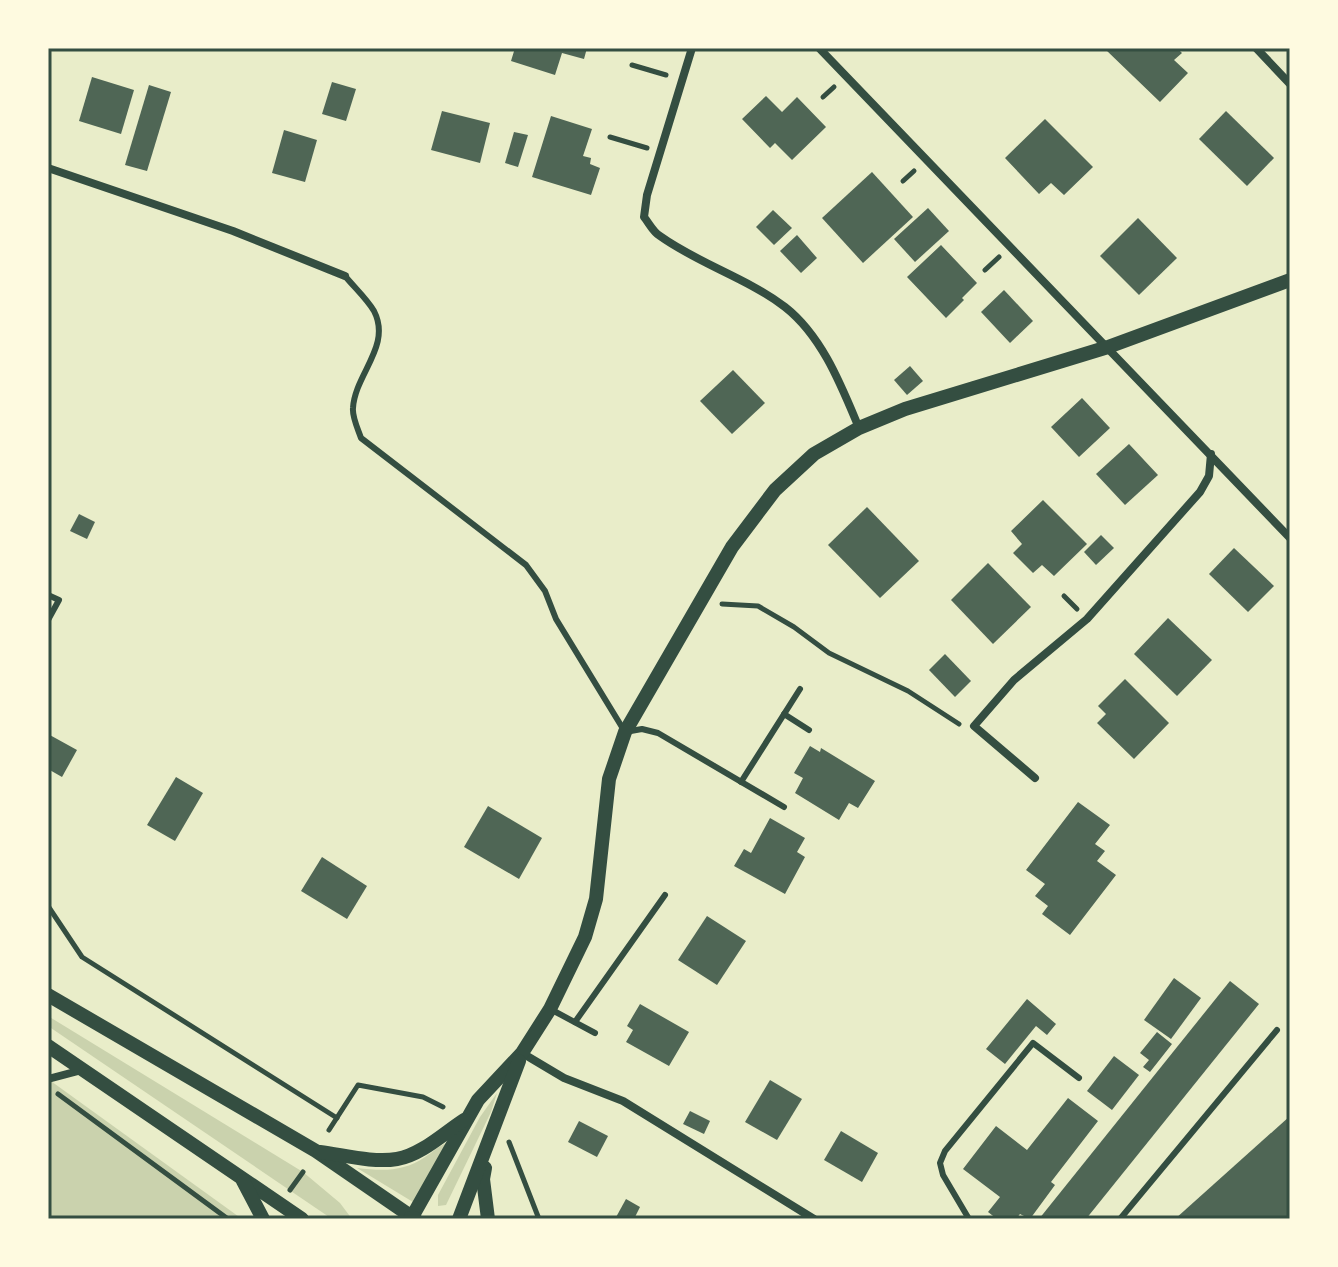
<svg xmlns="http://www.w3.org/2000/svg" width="1338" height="1267" font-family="'Alegreya Sans',sans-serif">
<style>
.green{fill:#cad2ad}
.building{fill:#4f6655}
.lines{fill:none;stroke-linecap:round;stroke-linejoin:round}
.path{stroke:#344e41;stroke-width:5}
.service{stroke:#344e41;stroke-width:6}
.minor{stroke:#344e41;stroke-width:8}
.tertiary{stroke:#344e41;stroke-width:14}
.secondary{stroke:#344e41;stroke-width:16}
.neatline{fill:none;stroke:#344e41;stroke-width:3}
</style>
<rect width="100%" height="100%" fill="#e9edc9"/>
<g class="green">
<polygon points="48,1016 303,1172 340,1203 352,1219 332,1219 48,1026"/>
<polygon points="48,1079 242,1219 48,1219"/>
<polygon points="497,1093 491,1112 446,1205 438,1206 438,1195 480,1117"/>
<path d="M 447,1143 L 413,1202 L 357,1168 C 383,1171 403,1172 425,1157 C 433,1152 438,1146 447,1143 Z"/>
</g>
<g class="building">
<polygon points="515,48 587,48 584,59 562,53 555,75 511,61"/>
<polygon points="1108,48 1177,48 1182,53 1174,60 1188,73 1160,102 1106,50"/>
<polygon points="92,77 134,90 121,134 79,121"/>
<polygon points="332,82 356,89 346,121 322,114"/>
<polygon points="149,85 171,92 147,171 125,165"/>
<polygon points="766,96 782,112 797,97 826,127 792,160 775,143 770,148 742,119"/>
<polygon points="442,111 490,123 480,163 431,150"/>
<polygon points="1226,111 1274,158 1247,186 1199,139"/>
<polygon points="551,116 592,129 583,156 591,158 590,164 600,168 591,195 532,177"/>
<polygon points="1045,119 1093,167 1064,195 1051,183 1039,194 1005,158"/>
<polygon points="284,130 317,140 305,182 272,173"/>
<polygon points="514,132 528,135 518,167 505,163"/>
<polygon points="872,172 913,217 863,263 822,218"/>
<polygon points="928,208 949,231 915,262 894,239"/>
<polygon points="773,210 792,228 774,245 756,227"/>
<polygon points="1138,218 1177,258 1139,295 1100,256"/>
<polygon points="797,235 817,258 801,273 780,251"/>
<polygon points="941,245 977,283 962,298 964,300 946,318 907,277"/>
<polygon points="1004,290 1033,321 1010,343 981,312"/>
<polygon points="910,366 923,381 907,395 894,380"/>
<polygon points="733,370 765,403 732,434 700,401"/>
<polygon points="1082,398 1110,428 1079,457 1051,427"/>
<polygon points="1129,444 1158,475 1125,505 1096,474"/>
<polygon points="1043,500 1087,544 1054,576 1042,565 1033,573 1013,553 1022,544 1011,531"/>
<polygon points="867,507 919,561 880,598 828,545"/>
<polygon points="79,514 95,522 87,539 70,531"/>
<polygon points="1101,535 1114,548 1096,565 1084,552"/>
<polygon points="1234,548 1274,586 1248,612 1209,574"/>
<polygon points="988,563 1031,607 993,644 951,600"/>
<polygon points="1168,618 1212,660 1177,696 1134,654"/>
<polygon points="945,654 971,681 955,697 929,670"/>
<polygon points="1125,679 1169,723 1134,759 1097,723 1106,714 1098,706"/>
<polygon points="48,734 77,750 62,777 48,769"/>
<polygon points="810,746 820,752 821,748 875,781 858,808 849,803 839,820 795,793 803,778 794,773"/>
<polygon points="176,777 203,793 175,841 147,825"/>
<polygon points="1078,802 1110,825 1095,844 1105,851 1097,861 1116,875 1070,935 1042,914 1048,906 1035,896 1045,884 1026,870"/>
<polygon points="488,806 542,838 519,879 464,847"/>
<polygon points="770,818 805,838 797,852 805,857 785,894 734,866 744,849 751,853"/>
<polygon points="322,857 367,886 347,919 301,891"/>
<polygon points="707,916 746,941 717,985 678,960"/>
<polygon points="1174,978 1201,998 1171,1039 1144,1020"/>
<polygon points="1230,981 1259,1004 1086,1219 1039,1219"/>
<polygon points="1027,999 1056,1024 1047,1035 1036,1026 1005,1064 986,1049"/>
<polygon points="640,1004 689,1032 669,1066 626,1042 633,1030 627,1026"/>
<polygon points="1157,1032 1172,1044 1150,1072 1143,1067 1149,1060 1140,1053"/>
<polygon points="1114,1056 1139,1075 1112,1110 1087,1091"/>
<polygon points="770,1080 802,1099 777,1140 745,1122"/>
<polygon points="1068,1098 1098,1121 1051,1182 1055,1185 1030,1219 1020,1214 1016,1219 997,1219 988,1212 1000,1197 963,1169 996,1126 1027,1150"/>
<polygon points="690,1111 710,1121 704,1134 683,1124"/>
<polygon points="1290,1116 1290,1219 1175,1219"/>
<polygon points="579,1121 608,1136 597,1157 568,1142"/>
<polygon points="841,1131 878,1153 862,1182 824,1160"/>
<polygon points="626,1199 640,1207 634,1219 615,1219"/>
</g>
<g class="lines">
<g class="path">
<polyline points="632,65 666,75"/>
<polyline points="823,97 834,87"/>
<polyline points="610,137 647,148"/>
<polyline points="903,181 914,171"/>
<polyline points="985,270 999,257"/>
<polyline points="1064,596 1077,609"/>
<polyline points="722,604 758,606 794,627 829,653 908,691 959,724"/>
<polyline points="48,906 82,957 337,1118"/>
<polyline points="58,1094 228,1219"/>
<polyline points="329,1130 358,1085 423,1097 443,1107"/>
<polyline points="509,1142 539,1219"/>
<polyline points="290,1190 303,1172"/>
</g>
<g class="service">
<path d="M 345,276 C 354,287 367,299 374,311 C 392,346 355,374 353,408 C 352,417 358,429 361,438 L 526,565 L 545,591 L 556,619 L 625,732 L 642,729 L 658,733 L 784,807"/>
<polyline points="48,595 59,600 48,620"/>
<polyline points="784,714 809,730"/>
<polyline points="741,782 800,689"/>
<polyline points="552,1010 595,1033"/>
<polyline points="575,1022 665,895"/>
<polyline points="969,1219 943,1175 940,1163 945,1151 1033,1043 1079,1078"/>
<polyline points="1120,1219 1277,1030"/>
</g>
<g class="minor">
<path d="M 692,48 L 647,195 L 644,217 C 649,223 653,232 660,236 C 699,264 747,278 785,307 C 822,336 841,385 859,428"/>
<polyline points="819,48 1290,538"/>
<polyline points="1256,48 1290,84"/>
<polyline points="48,168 233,231 345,276"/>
<polyline points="1035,778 974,726 1014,680 1087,619 1200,492 1209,476 1211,454"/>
<polyline points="522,1053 564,1078 623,1101 814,1219"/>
<polyline points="48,1079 82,1070"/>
</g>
<g class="tertiary">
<polyline points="48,995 316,1151 412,1217 478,1100 522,1053 550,1009 585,937 596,899 609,779 625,732 732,547 775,490 814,454 859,428 905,409 1108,347 1290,280"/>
<polyline points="48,1046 302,1219"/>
<path d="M 320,1152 C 344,1155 373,1163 397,1159 C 421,1155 444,1133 464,1120"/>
<polyline points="485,1168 483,1179 488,1219"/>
<polyline points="243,1181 263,1219"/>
<polyline points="459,1219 519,1061"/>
</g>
<polyline class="secondary" points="411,1219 414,1219"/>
</g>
<rect width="1338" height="1267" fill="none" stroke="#fefae0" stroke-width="100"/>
<rect x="50" y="50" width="1238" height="1167" class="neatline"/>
</svg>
